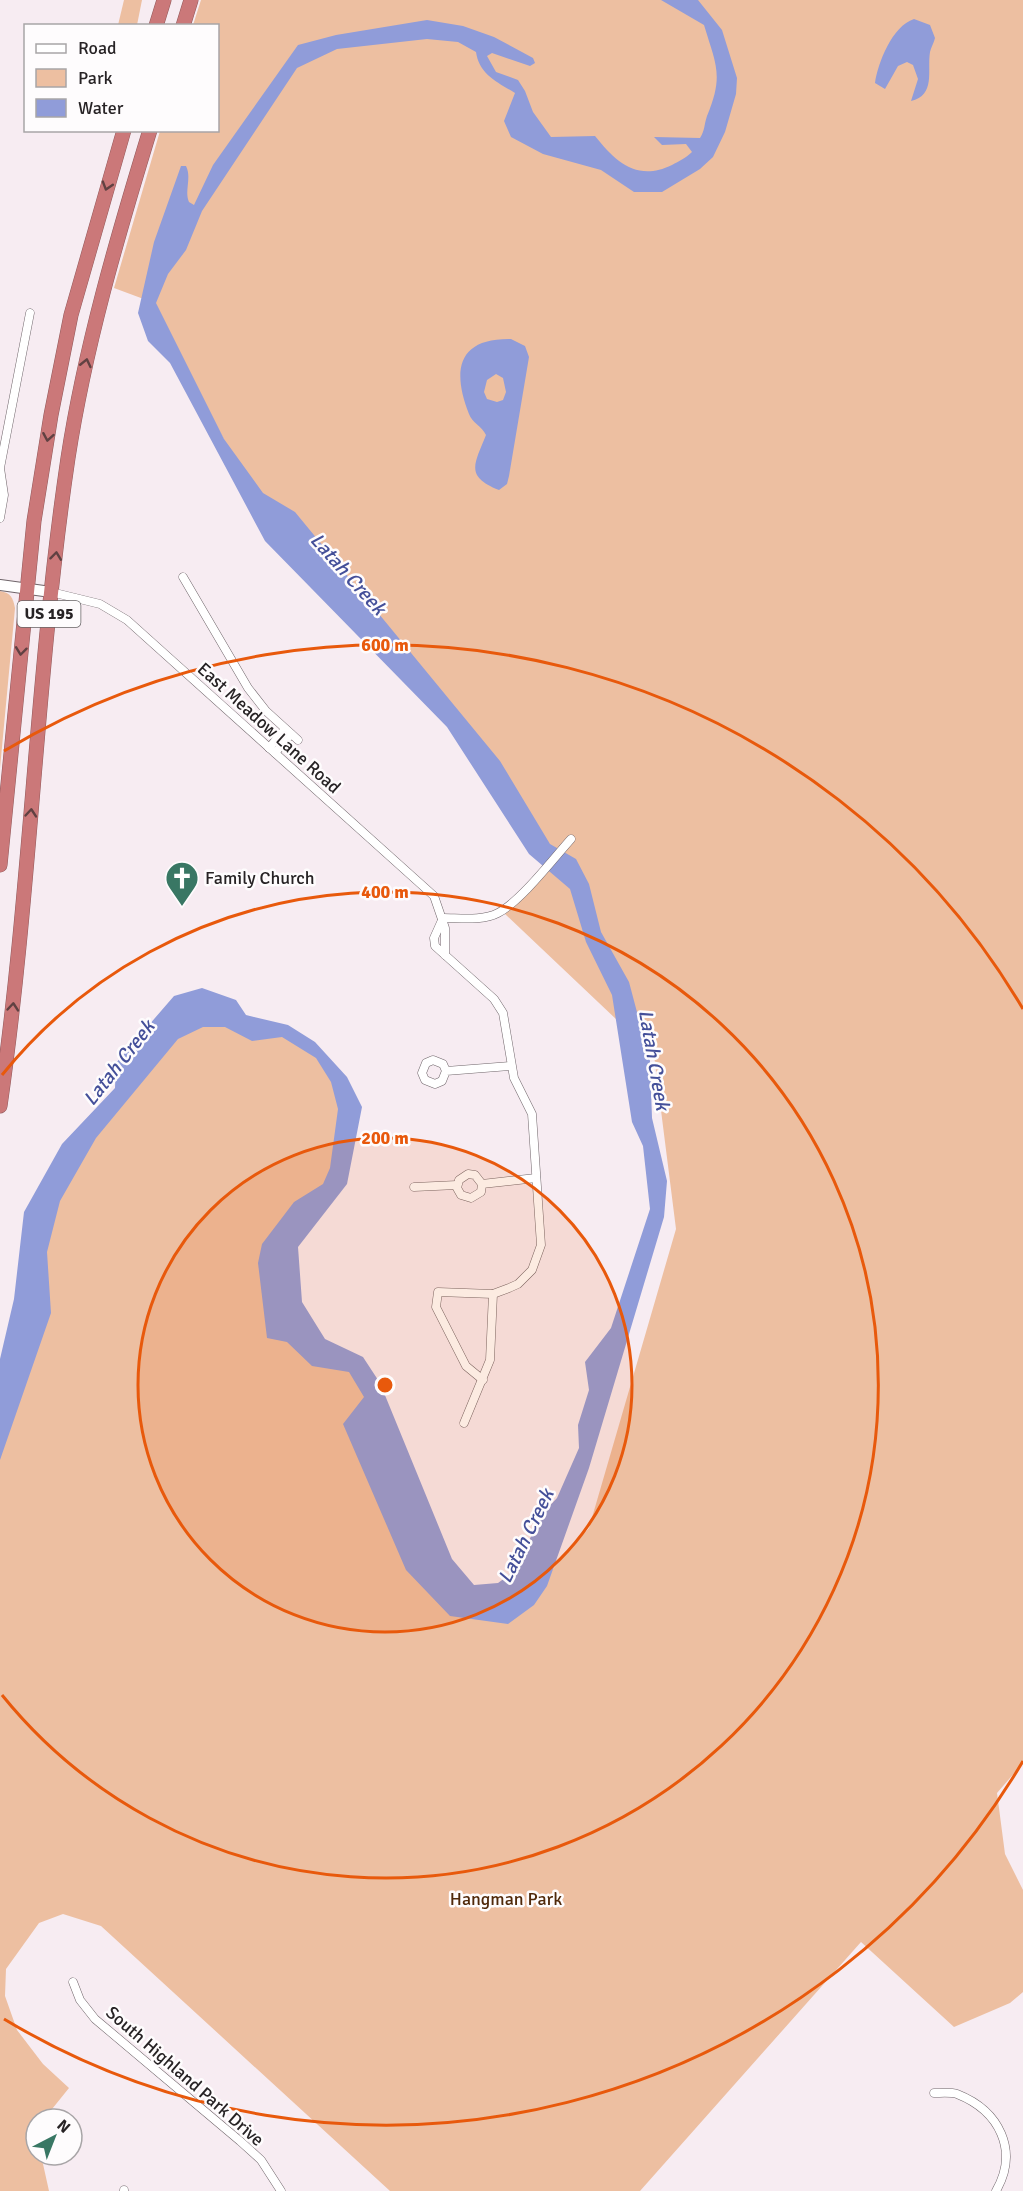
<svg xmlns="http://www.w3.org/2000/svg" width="1023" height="2191" font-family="Signika,sans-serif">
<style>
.green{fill:#edbfa1}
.water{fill:#909cd9;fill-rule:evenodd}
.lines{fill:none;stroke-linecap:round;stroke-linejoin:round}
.street-casing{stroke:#6f656a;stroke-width:9}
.secondary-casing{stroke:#6f656a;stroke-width:12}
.highway-casing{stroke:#925a5c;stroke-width:15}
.street{stroke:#fff;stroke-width:8}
.secondary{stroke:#fff;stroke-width:10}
.highway{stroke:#cb7879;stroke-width:14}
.oneway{stroke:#604142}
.ring{fill:none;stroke:#e8590c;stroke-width:3}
.labels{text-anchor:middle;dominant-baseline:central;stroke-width:5;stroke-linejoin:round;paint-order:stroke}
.shield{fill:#fefcfd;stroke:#686466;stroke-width:1.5}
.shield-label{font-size:16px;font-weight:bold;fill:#272325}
.street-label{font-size:18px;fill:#272325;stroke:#fefcfd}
.poi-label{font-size:18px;fill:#272325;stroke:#fefcfd;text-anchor:start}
.park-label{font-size:18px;fill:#50290a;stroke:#fefcfd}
.water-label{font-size:20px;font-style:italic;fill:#444f99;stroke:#fefcfd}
.centre{fill:#e8590c;stroke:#fefcfd;stroke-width:3}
.ring-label{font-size:18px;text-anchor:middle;font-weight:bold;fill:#e8590c;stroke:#fefcfd;stroke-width:5;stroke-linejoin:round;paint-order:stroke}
</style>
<rect width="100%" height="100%" fill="#f7ecf2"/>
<g class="green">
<polygon points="124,0 142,0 137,25 118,25"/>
<polygon points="201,0 1023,0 1023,1763 997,1793 1005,1854 1023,1890 1023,1992 1010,2003 954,2027 861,1942 640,2191 390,2191 101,1926 63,1914 39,1923 6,1969 5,1996 17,2030 43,2064 69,2088 44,2119 36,2119 34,2131 36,2155 41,2155 49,2191 0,2191 0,1423 33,1252 74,1152 199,1013 286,1031 316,1050 340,1079 335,1186 300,1217 281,1309 355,1363 460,1600 551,1571 589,1528 676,1229 654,1055 505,914 554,865 493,772 255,497 149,301 114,288 160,131 218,130 218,26 193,25"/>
<path d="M 0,591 C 11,593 13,598 15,608 L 0,768 Z"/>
</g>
<g class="water">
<path d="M 661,0 L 698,0 L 722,30 L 737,78 L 736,94 L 725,132 L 713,157 L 700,169 L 662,192 L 634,192 L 601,170 L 543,154 L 511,137 L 504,121 L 515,93 C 497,82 479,74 476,52 L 458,42 L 427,39 L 337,49 L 297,68 L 202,211 L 186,250 L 168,274 L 156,303 L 224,439 L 263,493 L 295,512 L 500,761 L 550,844 L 576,859 L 589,884 L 601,932 L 629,982 L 650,1061 L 652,1118 L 667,1181 L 664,1217 L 589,1468 L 547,1586 L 534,1605 L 508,1624 L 450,1616 L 406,1570 L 343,1424 L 364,1397 L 349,1372 L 312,1366 L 287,1342 L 267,1338 L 258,1263 L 262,1244 L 294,1202 L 323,1184 L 330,1168 L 338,1109 L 331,1082 L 316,1058 L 282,1037 L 252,1041 L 225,1027 L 203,1027 L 178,1039 L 96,1138 L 60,1201 L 47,1252 L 51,1313 L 0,1460 L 0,1359 L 14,1299 L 24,1212 L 62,1144 L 115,1088 L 116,1063 L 174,996 L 202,988 L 236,1000 L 246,1015 L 288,1025 L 315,1042 L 347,1077 L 362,1107 L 347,1184 L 298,1247 L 302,1302 L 325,1339 L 363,1357 L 380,1383 L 452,1559 L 474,1585 L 498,1583 L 516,1570 L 540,1516 L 557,1498 L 579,1448 L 578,1425 L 589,1390 L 585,1362 L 611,1328 L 650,1209 L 643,1146 L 632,1122 L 612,995 L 586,942 L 570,889 L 529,854 L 447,727 L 265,541 L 170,363 L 148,341 L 138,313 L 154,242 L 181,166 L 186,166 C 192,178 184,191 189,202 L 194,205 L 213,165 L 298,45 L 336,35 L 427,20 L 463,26 L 494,37 L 533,58 L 535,63 L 530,66 L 492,53 L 487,56 L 496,72 L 518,80 L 525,91 L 533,112 L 551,137 L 595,136 C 616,162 637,182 672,165 C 679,161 686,158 692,152 L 686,144 L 662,145 L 654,137 L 700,138 C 705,130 704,125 707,116 C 724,75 716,65 704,25 Z"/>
<path d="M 914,19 L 930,25 L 935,38 C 934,43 931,47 930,52 C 927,71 936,95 911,101 L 918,79 L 913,65 L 907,62 L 898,66 L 885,89 L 875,83 C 878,63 892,26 914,19 Z"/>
<path d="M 511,339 L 525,346 L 529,357 L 509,476 L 507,484 L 499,490 C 465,476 474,465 486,435 C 482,426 472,423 469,414 C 452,371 457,338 511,339 ZM 496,374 L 503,378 L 506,392 L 503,400 L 497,402 L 487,399 L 484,392 L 487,380 Z"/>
</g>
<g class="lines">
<defs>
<g id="street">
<polyline points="0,518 4,495 0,468 30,313"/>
<polyline points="183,577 248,688 266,711 298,740"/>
<polyline points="51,592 100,604 127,620 434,896 445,928 445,955"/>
<polyline points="269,748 285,729"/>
<polyline points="275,753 291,734"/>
<polyline points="443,918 434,938 435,946 494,999 503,1013 514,1078 532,1114 541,1245 532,1270 518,1284 509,1288 493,1294 438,1292 436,1307 466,1366 483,1380"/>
<path d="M 443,918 C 460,918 483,921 498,913 C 521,901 553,859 571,839"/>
<polyline points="446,1071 442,1081 435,1084 425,1080 422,1073 426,1063 433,1060 443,1064 446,1071 511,1066"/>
<polyline points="482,1184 481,1192 471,1198 461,1195 457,1188 459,1180 468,1174 475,1175 482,1184 536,1178"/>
<polyline points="414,1187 457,1185"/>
<polyline points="464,1423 490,1360 493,1294"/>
<polyline points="73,1982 80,2000 95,2019 240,2141 261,2160 281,2191"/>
<path d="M 934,2093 C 941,2093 951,2092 957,2094 C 1000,2111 1019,2151 996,2191"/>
<polyline points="124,2190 124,2191"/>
</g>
<polyline id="secondary" points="0,585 51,592"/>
<g id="highway">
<polyline points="156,26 164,0"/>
<polyline points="183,26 191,0"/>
<polyline points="0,865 34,521 51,415 71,315 124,130"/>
<path d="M 0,1106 C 31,891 36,673 68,458 C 85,347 117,238 150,130"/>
</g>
</defs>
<use href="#street" class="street-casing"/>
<use href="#secondary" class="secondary-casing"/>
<use href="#highway" class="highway-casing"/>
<use href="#street" class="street"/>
<use href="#secondary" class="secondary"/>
<use href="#highway" class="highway"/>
</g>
<defs><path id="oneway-chevron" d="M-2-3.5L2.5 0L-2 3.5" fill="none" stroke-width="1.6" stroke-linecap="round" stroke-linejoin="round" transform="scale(1.5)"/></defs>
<g class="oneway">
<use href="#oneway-chevron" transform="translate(107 186) rotate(107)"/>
<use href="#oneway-chevron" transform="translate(86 363) rotate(-77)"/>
<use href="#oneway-chevron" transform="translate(48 437) rotate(100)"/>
<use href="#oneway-chevron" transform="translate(56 556) rotate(-83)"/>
<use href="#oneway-chevron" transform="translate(21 651) rotate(97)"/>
<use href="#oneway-chevron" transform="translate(31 813) rotate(-85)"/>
<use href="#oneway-chevron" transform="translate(13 1007) rotate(-85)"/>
</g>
<circle cx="385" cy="1385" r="247" fill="#e8590c" fill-opacity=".12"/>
<g class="ring">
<circle cx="385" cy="1385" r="247"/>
<path d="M2 1075A493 493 0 1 1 2 1695"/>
<path d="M1023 1761A740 740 0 0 1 4 2019M4 751A740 740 0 0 1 1023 1009"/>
</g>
<defs>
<symbol id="church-pin" viewBox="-11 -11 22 30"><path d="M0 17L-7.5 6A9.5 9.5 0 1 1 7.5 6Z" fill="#397764" stroke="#fefcfd"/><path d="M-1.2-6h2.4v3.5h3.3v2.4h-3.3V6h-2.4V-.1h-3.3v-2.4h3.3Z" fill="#fff"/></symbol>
</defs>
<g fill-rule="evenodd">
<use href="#church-pin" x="163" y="859" width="38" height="52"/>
</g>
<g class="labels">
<rect class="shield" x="17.5" y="601" width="63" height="26" rx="4.5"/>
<g class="shield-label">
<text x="49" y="614">US 195</text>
</g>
<g class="street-label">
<text transform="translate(269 728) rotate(42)">East Meadow Lane Road</text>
<text transform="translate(185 2076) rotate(41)">South Highland Park Drive</text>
</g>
<g class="poi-label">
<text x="205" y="878">Family Church</text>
</g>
<g class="park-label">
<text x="506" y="1899">Hangman Park</text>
</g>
<g class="water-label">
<text transform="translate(348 574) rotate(48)">Latah Creek</text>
<text transform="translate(654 1060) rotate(80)">Latah Creek</text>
<text transform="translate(119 1063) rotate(-52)">Latah Creek</text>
<text transform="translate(526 1536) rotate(-64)">Latah Creek</text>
</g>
</g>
<circle cx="385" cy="1385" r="9" class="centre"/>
<g class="ring-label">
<text x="385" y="651">600 m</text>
<text x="385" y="898">400 m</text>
<text x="385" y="1144">200 m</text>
</g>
<rect x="24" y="24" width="195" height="108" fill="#fefcfd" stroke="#a8a5a7" stroke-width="1.5"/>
<rect x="36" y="44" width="30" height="9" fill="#ffffff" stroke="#a8a5a7" stroke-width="1.5"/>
<text x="78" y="54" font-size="18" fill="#272325">Road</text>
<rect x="36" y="69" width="30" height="18" fill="#edbfa1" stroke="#a8a5a7" stroke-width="1.5"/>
<text x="78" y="84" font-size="18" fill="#272325">Park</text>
<rect x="36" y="99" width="30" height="18" fill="#909cd9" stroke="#a8a5a7" stroke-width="1.5"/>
<text x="78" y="114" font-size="18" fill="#272325">Water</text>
<g transform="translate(54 2137) rotate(42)"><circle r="28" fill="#fefcfd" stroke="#a8a5a7" stroke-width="1.5"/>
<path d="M0-4.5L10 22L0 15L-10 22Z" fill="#397764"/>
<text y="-9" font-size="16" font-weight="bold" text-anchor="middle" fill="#272325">N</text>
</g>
</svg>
